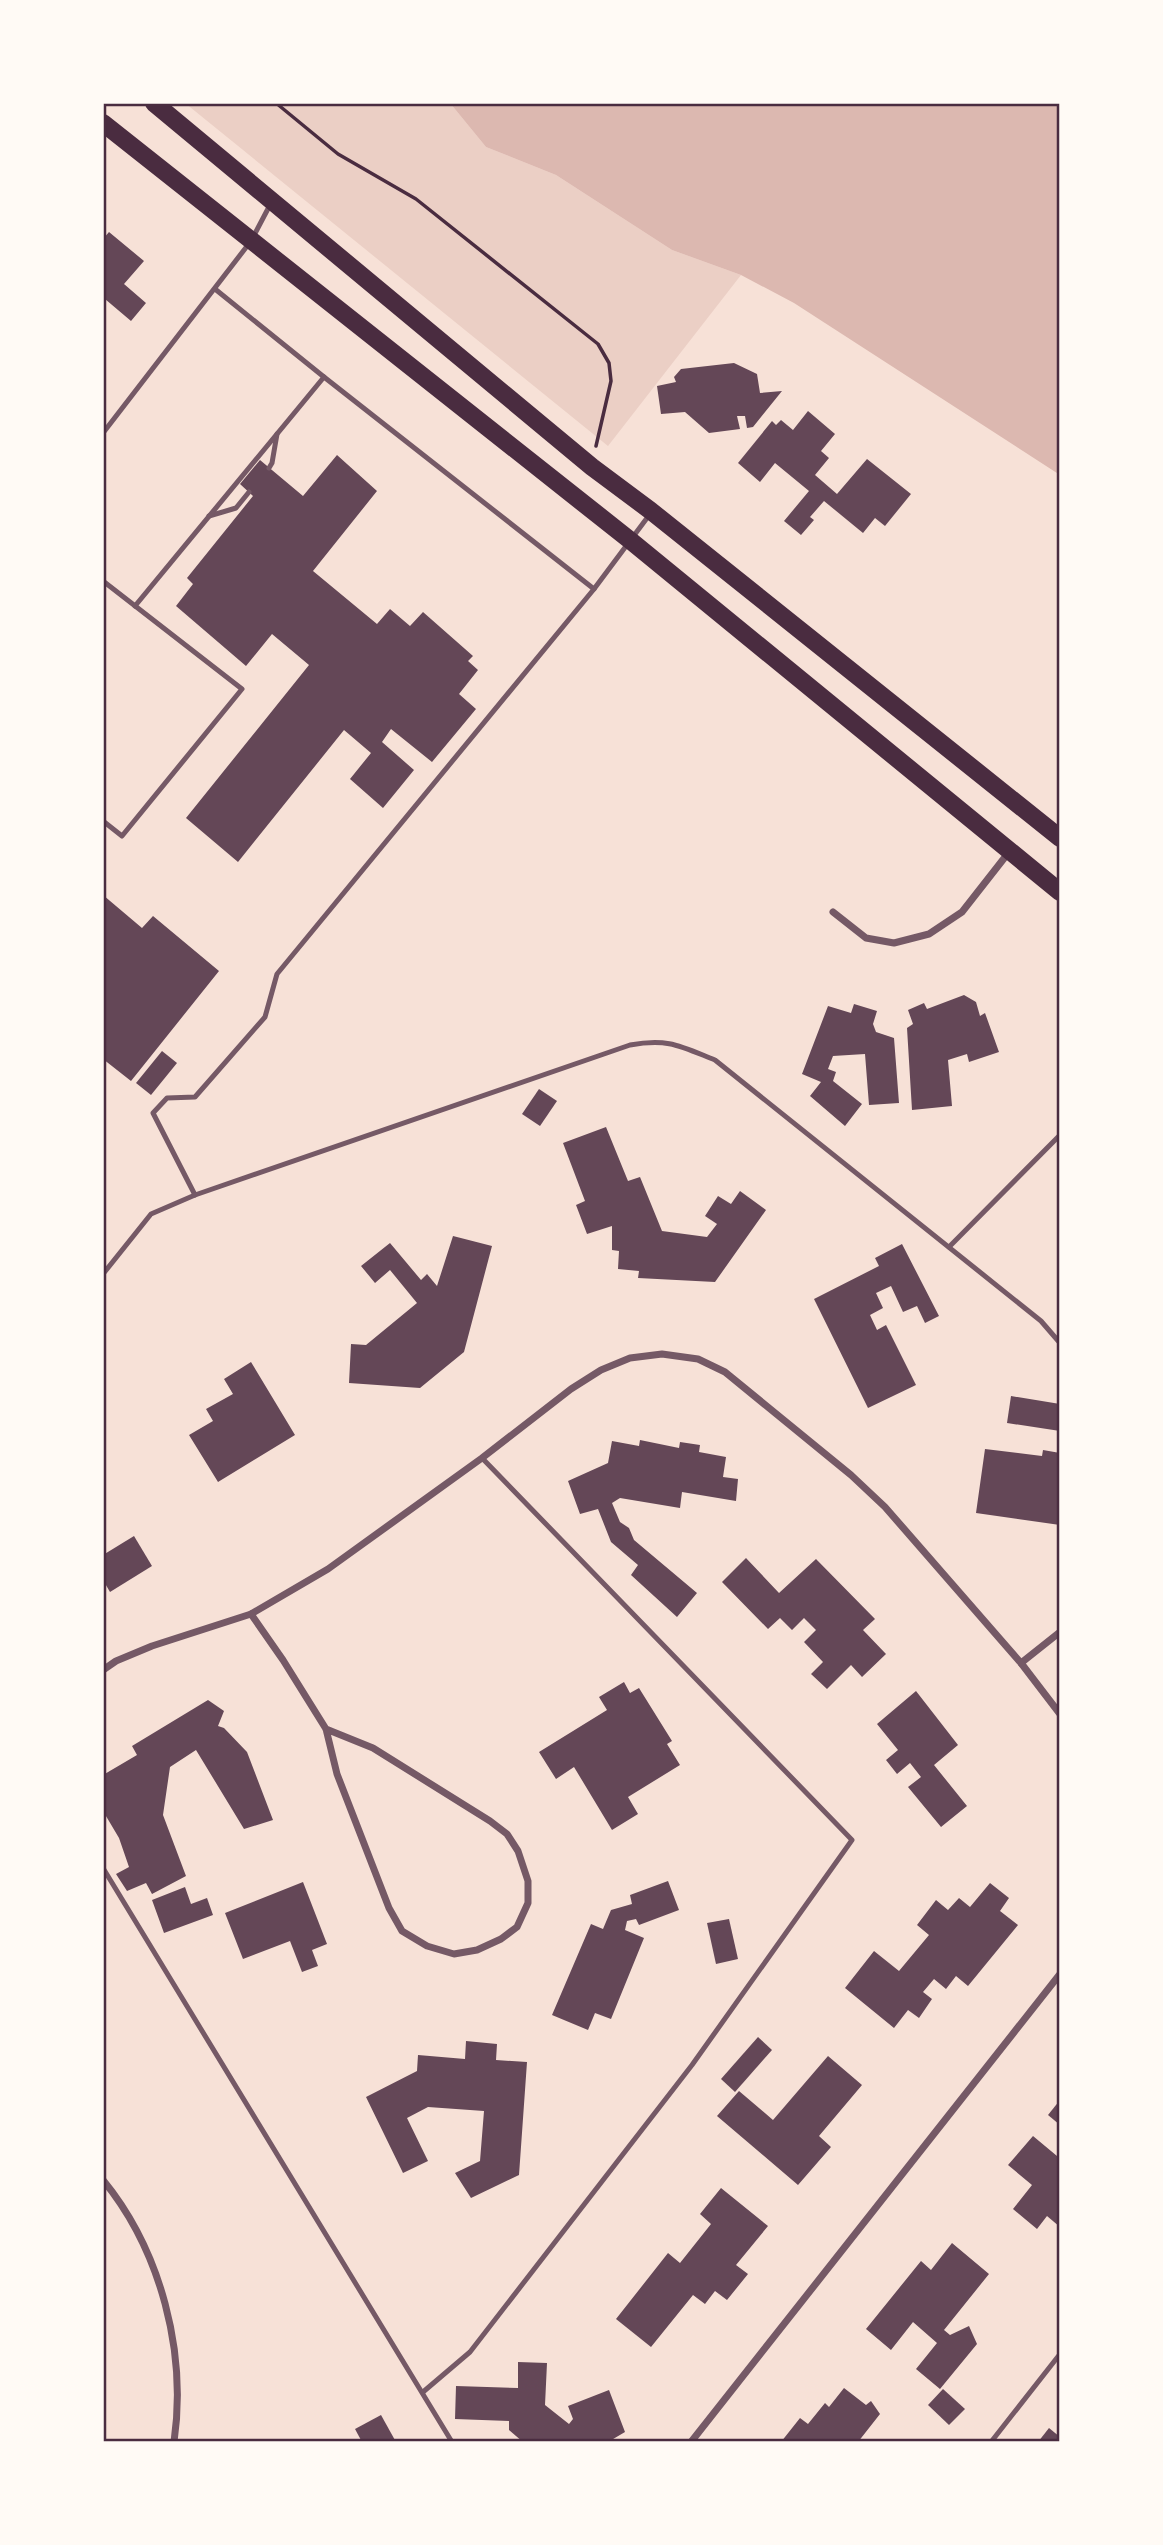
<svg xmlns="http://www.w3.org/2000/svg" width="1163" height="2545" font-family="'Playfair Display',serif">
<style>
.green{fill:#ebcfc5}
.water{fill:#dcb8b0}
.building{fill:#644757}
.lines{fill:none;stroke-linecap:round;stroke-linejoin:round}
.path{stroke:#4a2c40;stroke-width:3.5}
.service{stroke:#755966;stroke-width:5}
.minor{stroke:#755966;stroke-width:7}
.primary{stroke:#4a2c40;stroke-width:18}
.neatline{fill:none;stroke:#4a2c40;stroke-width:2.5}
</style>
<rect width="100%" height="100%" fill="#f7e1d7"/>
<polygon class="green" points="185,103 450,103 486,147 556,175 672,250 741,275 608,446"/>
<polygon class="water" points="450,103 1060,103 1060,475 794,303 741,275 672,250 556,175 486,147"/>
<g class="building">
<polygon points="109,232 144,261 124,284 146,303 131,321 105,299 103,301 103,239"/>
<polygon points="734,363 757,374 760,393 782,391 753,427 747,428 745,416 737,416 740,429 709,433 685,412 661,414 657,386 676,382 674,377 681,369"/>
<polygon points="808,411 835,434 821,451 829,458 815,475 837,494 867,459 911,494 885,526 875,518 863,533 824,501 810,517 814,520 801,535 784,521 809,491 775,463 760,482 738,463 772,421 776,425 781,420 793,430"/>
<polygon points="337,455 377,491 313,571 377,624 390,609 410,626 423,612 473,656 468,661 478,670 459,694 476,709 432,762 391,729 382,742 414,770 383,808 350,779 371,753 344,730 238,862 186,818 309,665 272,634 246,666 176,606 193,584 187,578 253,496 240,484 260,460 303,496"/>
<polygon points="103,895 142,928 153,916 219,971 131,1081 103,1059"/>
<polygon points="964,995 976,1002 980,1016 985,1013 999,1052 969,1062 967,1054 948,1060 952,1106 912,1110 907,1028 913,1024 908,1010 924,1003 927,1009"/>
<polygon points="854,1004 877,1011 873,1024 876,1032 894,1038 899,1103 869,1105 865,1054 833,1056 828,1069 836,1072 833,1081 862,1104 845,1126 810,1096 821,1082 802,1074 828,1006 851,1013"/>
<polygon points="162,1051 177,1063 151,1095 136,1083"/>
<polygon points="539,1089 557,1101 540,1126 522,1114"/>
<polygon points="606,1127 628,1181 640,1177 662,1231 707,1237 717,1224 705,1216 718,1196 731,1204 740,1191 766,1210 715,1282 638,1278 639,1271 618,1269 619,1251 612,1250 612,1226 587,1234 576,1205 585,1201 563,1143"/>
<polygon points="453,1236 492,1246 464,1352 420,1388 349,1383 351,1344 366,1345 417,1303 390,1270 375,1283 361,1266 390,1243 421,1280 427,1274 437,1286"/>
<polygon points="902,1244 939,1316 925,1323 917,1306 903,1312 891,1286 876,1293 883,1308 870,1315 877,1330 886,1325 916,1385 868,1408 814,1299 879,1266 875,1258"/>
<polygon points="251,1362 295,1435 218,1482 189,1435 213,1421 206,1409 233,1394 224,1379"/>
<polygon points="1011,1396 1060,1404 1060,1431 1007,1423"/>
<polygon points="640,1440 679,1448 680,1442 700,1445 699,1452 726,1457 723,1477 738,1479 736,1501 682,1492 680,1508 620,1498 612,1503 620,1522 629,1528 634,1540 697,1593 677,1617 631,1575 638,1565 611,1542 598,1509 580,1514 568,1481 608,1463 612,1441 639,1446"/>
<polygon points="985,1449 1042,1456 1043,1450 1060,1453 1060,1525 976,1513"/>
<polygon points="134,1536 152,1566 110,1592 103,1580 103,1555"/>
<polygon points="746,1558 779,1593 816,1559 875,1619 863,1630 886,1654 862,1677 851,1665 827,1689 811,1674 823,1662 804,1642 816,1630 804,1618 792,1630 780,1618 768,1629 722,1582"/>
<polygon points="624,1682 630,1693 639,1688 672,1741 667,1744 680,1765 628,1797 638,1814 612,1830 574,1767 556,1779 539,1752 607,1710 599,1697"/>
<polygon points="916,1691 958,1745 934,1765 967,1806 941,1827 908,1787 921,1777 910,1763 897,1774 886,1760 898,1750 877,1724"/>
<polygon points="208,1700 224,1711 218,1726 224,1728 247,1752 273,1820 244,1829 196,1750 170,1767 163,1815 186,1876 152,1894 146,1883 127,1891 116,1874 129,1867 119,1838 103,1811 103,1775 137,1755 132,1746"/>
<polygon points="668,1881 679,1910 639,1925 636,1919 627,1921 625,1930 644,1938 611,2019 595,2013 588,2030 552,2015 591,1924 603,1929 611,1910 632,1904 630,1895"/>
<polygon points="303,1882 327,1944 312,1950 318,1966 302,1972 290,1941 243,1959 225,1913"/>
<polygon points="990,1883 1009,1898 1000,1911 1018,1925 968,1986 956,1976 946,1989 934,1979 923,1992 932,1999 919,2018 908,2010 894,2028 845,1988 874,1951 899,1971 929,1935 917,1925 936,1900 948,1910 959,1898 970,1907"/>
<polygon points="185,1887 191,1904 207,1898 213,1915 164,1933 152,1900"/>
<polygon points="729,1919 738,1959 716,1964 707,1923"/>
<polygon points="758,2037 772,2050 735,2092 721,2079"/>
<polygon points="466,2041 497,2044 496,2060 527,2062 519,2175 471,2198 455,2173 480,2161 484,2111 428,2107 407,2118 428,2161 403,2173 366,2097 417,2071 418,2055 465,2059"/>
<polygon points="828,2056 862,2085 819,2136 831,2147 798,2185 717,2116 739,2091 773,2120"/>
<polygon points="1060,2100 1060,2125 1048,2115"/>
<polygon points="1033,2136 1057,2156 1060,2152 1060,2227 1047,2216 1037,2229 1013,2209 1032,2185 1008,2165"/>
<polygon points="721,2188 768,2226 736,2265 748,2274 727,2300 715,2291 705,2304 693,2295 651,2347 616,2319 668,2253 680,2263 711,2224 700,2214"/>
<polygon points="952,2243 989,2274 944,2330 950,2335 969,2326 977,2344 940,2389 916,2369 937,2343 913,2322 891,2350 866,2329 921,2261 931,2270"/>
<polygon points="518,2362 547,2363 545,2405 569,2424 573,2419 568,2406 609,2390 625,2432 608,2442 523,2442 509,2430 509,2421 455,2419 456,2386 518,2388"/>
<polygon points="844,2388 866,2405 871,2401 880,2414 858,2442 781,2442 800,2418 808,2424 825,2403 829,2407"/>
<polygon points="943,2389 965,2409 949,2425 928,2405"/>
<polygon points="381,2415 396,2442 362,2442 355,2429"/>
<polygon points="1049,2428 1060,2437 1060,2442 1038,2442"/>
</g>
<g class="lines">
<polyline class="path" points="276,103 338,154 416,199 598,344 609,363 611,381 596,446"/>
<g class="service">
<polyline points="215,289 324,377 594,589"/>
<polyline points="103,433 251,241 271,203"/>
<polyline points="269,468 272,463 277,434"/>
<polyline points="209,516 236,508 249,492"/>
<polyline points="103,581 242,689 122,836 103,821"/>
<polyline points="135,606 324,377"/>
<polyline points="195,1195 153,1113 167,1098 195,1097 265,1017 277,974 594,589 650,514"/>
<polyline points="949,1247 1060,1135"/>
<path d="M 103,1274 L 151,1214 L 195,1195 L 630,1045 C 668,1038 680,1046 715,1060 L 1041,1321 L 1060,1343"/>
<polyline points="103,1868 452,2442"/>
<polyline points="423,2392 470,2352 692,2065 852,1840 482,1458"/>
<polyline points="991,2442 1060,2354"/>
</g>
<g class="minor">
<polyline points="833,912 866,938 894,943 929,934 962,912 1009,852"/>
<polyline points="251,1614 283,1660 326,1729 337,1774 389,1908 402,1931 427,1946 454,1954 477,1950 501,1939 517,1927 528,1903 528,1881 518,1851 507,1834 490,1821 373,1748 326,1729"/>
<polyline points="1021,1663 1060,1632"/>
<polyline points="103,1670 116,1661 152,1646 251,1614 328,1569 482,1458 571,1389 601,1370 630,1358 662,1354 698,1359 725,1372 851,1475 885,1507 1021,1663 1060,1714"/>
<path d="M 103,2180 C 161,2251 187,2352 174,2442"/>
<polyline points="691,2442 1060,1974"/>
</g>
<g class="primary">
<polyline points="154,103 592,467 651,511 1060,838"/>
<polyline points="103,123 631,541 1060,892"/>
</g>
</g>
<rect width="1163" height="2545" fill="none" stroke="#fffaf5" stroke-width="210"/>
<rect x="105" y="105" width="953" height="2335" class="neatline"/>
</svg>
